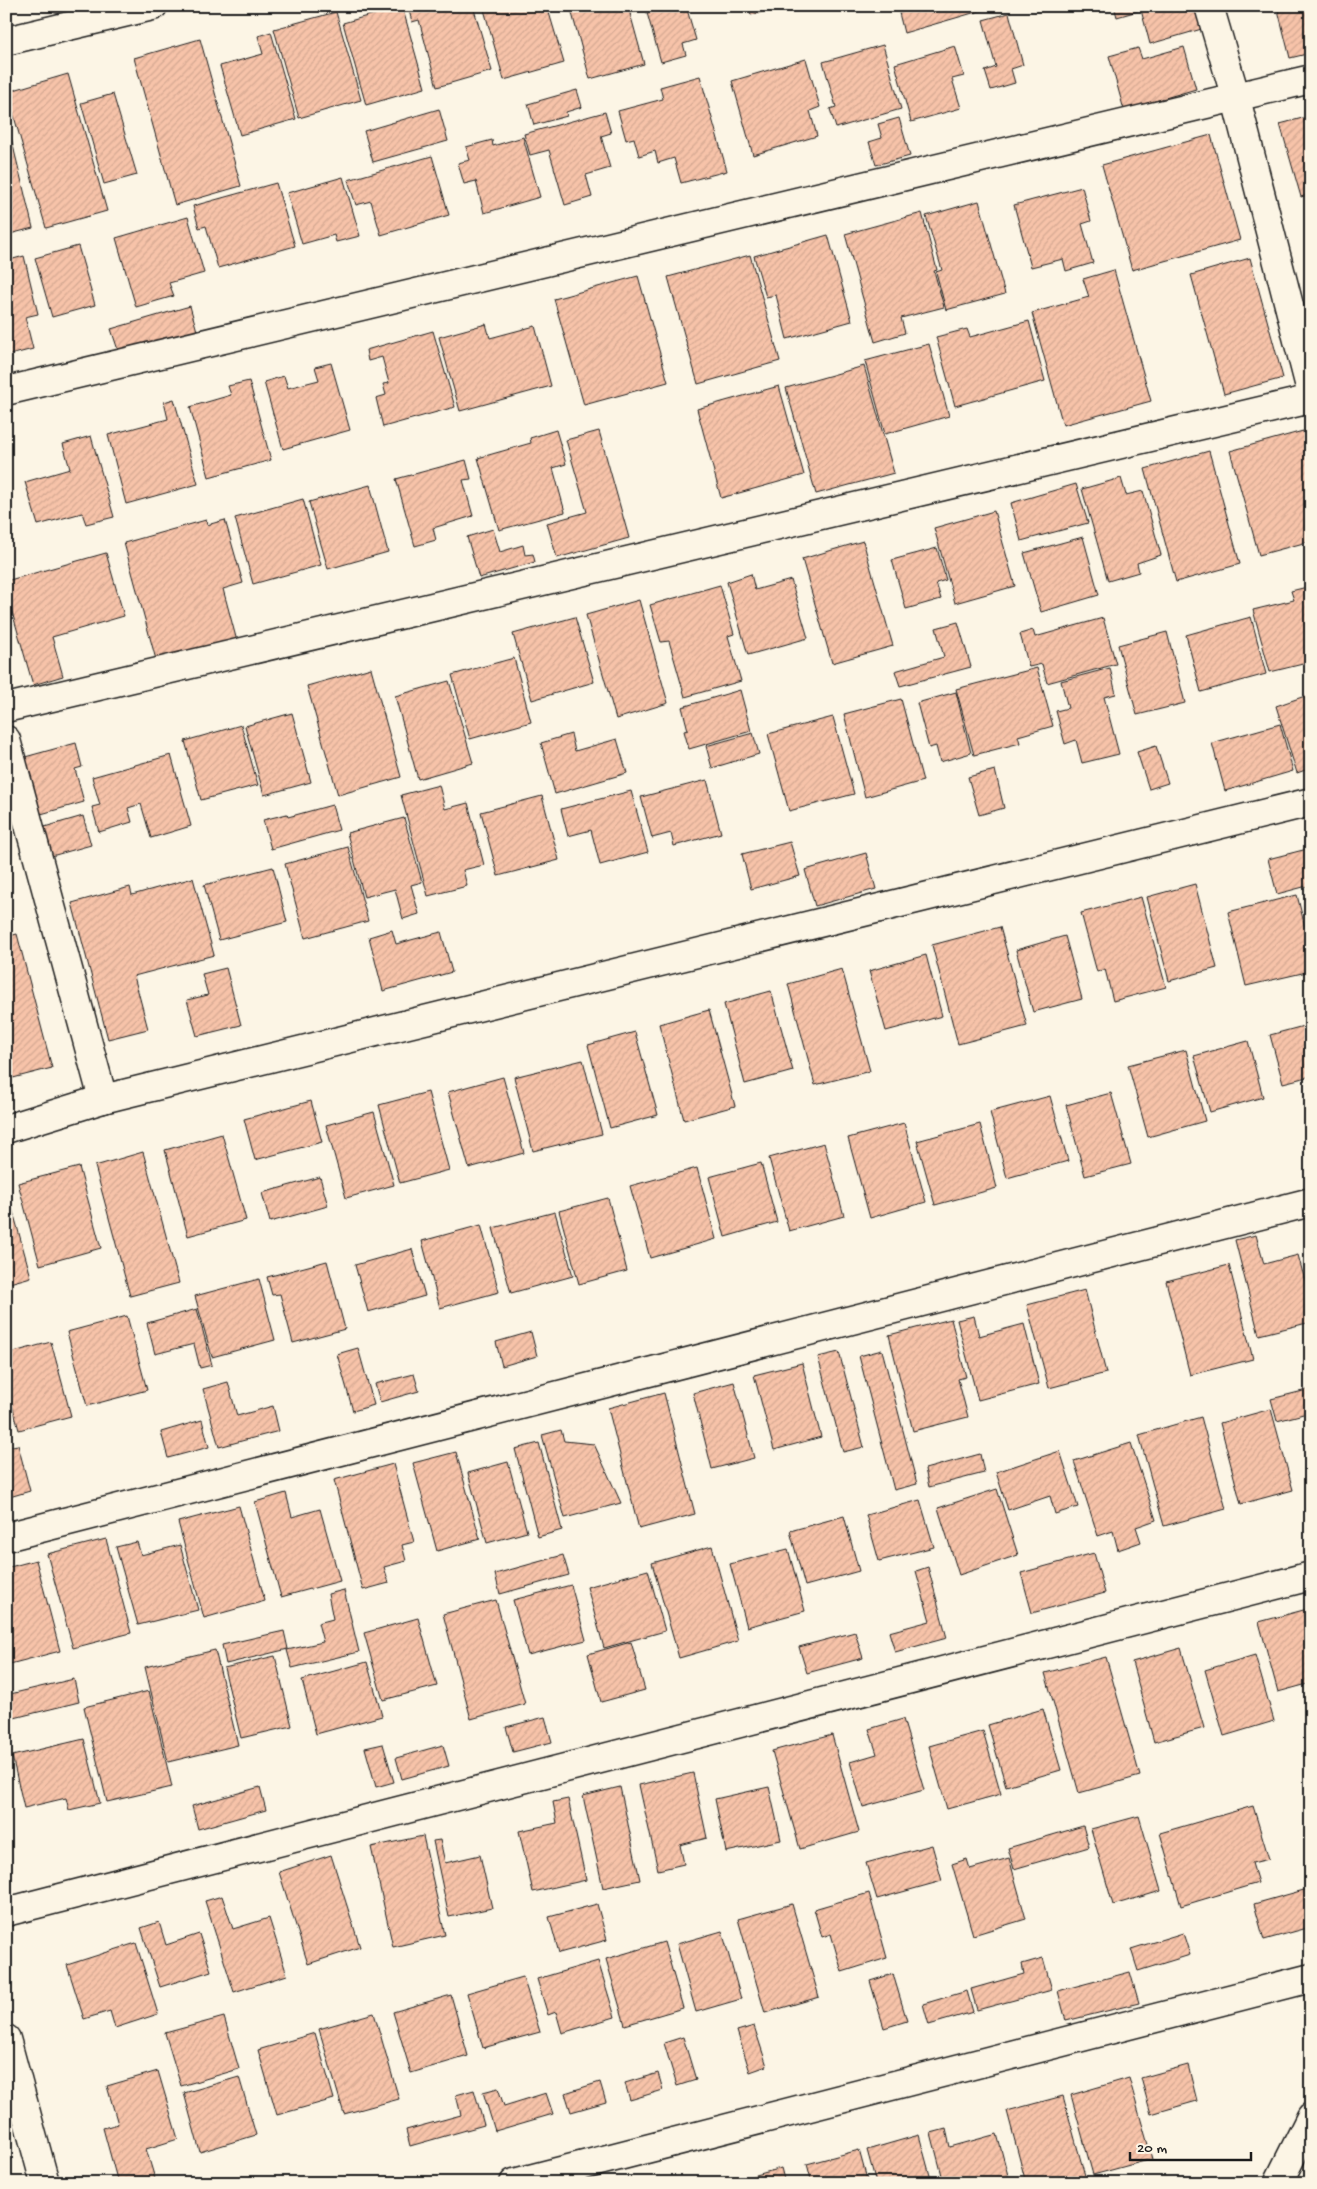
<svg xmlns="http://www.w3.org/2000/svg" width="1317" height="2189" font-family="'Gochi Hand',sans-serif">
<style>
.building{fill:url(#building-hatch);stroke:#1c1c1c}
.lines{fill:none;stroke-linecap:round;stroke-linejoin:round}
.minor-casing{stroke:#1c1c1c;stroke-width:31}
.minor{stroke:#fcf5e5;stroke-width:28}
</style>
<defs>
<pattern id="building-hatch" width="6" height="6" patternUnits="userSpaceOnUse" patternTransform="scale(1.25)"><rect width="6" height="6" fill="#f7c3a9"/><path d="M-1 1l2-2M0 6l6-6M5 7l2-2" fill="none" stroke="#d3a791"/></pattern>
</defs>
<rect width="100%" height="100%" fill="#fcf5e5"/>
<filter id="ink" filterUnits="userSpaceOnUse"><feTurbulence type="fractalNoise" baseFrequency=".02" numOctaves="2"/><feDisplacementMap in="SourceGraphic" scale="10" xChannelSelector="R" yChannelSelector="G"/><feConvolveMatrix kernelMatrix="1 2 1 2 8 2 1 2 1" color-interpolation-filters="sRGB"/></filter>
<g filter="url(#ink)">
<g class="building">
<polygon points="402,6 425,88 366,105 343,23"/>
<polygon points="408,6 473,6 492,71 437,87 419,20 412,22"/>
<polygon points="483,6 547,6 564,63 504,80"/>
<polygon points="570,6 628,6 644,64 590,79"/>
<polygon points="672,6 686,6 696,40 683,44 686,55 661,62 647,13"/>
<polygon points="749,6 778,6 778,8 751,15"/>
<polygon points="905,6 997,6 904,33 899,13 907,10"/>
<polygon points="1114,6 1198,6 1205,28 1150,44 1141,10 1117,17"/>
<polygon points="1277,6 1311,6 1311,53 1290,58"/>
<polygon points="336,12 361,100 299,118 274,29"/>
<polygon points="1009,13 1023,65 1011,69 1015,83 991,90 985,71 996,67 983,20"/>
<polygon points="271,32 296,119 240,135 220,66 263,54 258,36"/>
<polygon points="200,39 241,186 175,205 134,58"/>
<polygon points="883,45 901,109 836,128 830,109 836,107 823,62"/>
<polygon points="955,46 964,76 952,79 961,108 911,122 895,64"/>
<polygon points="1184,47 1196,89 1124,110 1109,56 1138,48 1142,59"/>
<polygon points="806,59 820,107 810,111 817,136 753,155 732,81"/>
<polygon points="68,74 107,211 46,228 7,92"/>
<polygon points="700,76 727,171 681,183 674,158 658,163 655,151 639,156 634,138 626,140 618,111 663,99 660,87"/>
<polygon points="577,90 582,107 566,112 567,116 534,125 528,104"/>
<polygon points="113,94 137,175 104,184 81,103"/>
<polygon points="439,109 448,141 373,162 364,131"/>
<polygon points="605,112 611,133 601,136 610,168 586,175 592,197 565,205 549,150 530,155 524,134"/>
<polygon points="1310,116 1311,194 1301,197 1280,124"/>
<polygon points="6,117 33,228 6,235"/>
<polygon points="899,118 910,156 876,165 869,142 882,138 878,124"/>
<polygon points="1211,135 1240,240 1132,270 1102,165"/>
<polygon points="523,137 540,197 484,213 476,181 464,184 458,163 470,160 466,147 492,140 493,146"/>
<polygon points="432,156 449,215 381,235 371,201 356,205 348,180"/>
<polygon points="343,177 360,236 336,242 334,235 302,244 287,193"/>
<polygon points="276,183 295,246 218,268 206,226 199,228 193,206"/>
<polygon points="1082,187 1091,221 1082,224 1093,263 1066,271 1063,259 1031,267 1014,205"/>
<polygon points="979,201 1005,294 946,310 936,272 942,270 926,216"/>
<polygon points="922,213 937,270 934,271 944,307 901,318 905,333 875,342 845,234"/>
<polygon points="188,217 204,273 169,283 174,296 136,307 116,238"/>
<polygon points="828,235 852,321 787,339 776,295 766,297 754,256"/>
<polygon points="78,246 95,305 52,317 35,258"/>
<polygon points="750,255 780,361 698,384 668,277"/>
<polygon points="24,256 38,314 25,317 33,349 6,356 6,261"/>
<polygon points="1250,258 1283,378 1224,394 1191,275"/>
<polygon points="1114,270 1151,401 1063,425 1032,313 1089,297 1083,279"/>
<polygon points="638,276 668,382 584,405 554,299"/>
<polygon points="190,306 197,331 119,353 111,329"/>
<polygon points="1029,321 1045,381 955,406 936,337 967,329 970,337"/>
<polygon points="486,324 490,338 535,326 551,386 460,411 439,337"/>
<polygon points="433,331 455,407 383,427 376,398 386,395 383,384 389,383 382,357 368,361 366,350"/>
<polygon points="929,344 949,416 885,434 865,361"/>
<polygon points="331,363 350,430 283,449 264,382 284,376 288,388 319,380 315,367"/>
<polygon points="864,366 894,473 816,494 786,388"/>
<polygon points="249,381 271,460 209,477 190,407 231,395 228,386"/>
<polygon points="779,386 804,475 721,498 697,409"/>
<polygon points="174,399 198,484 126,504 108,435 168,419 164,402"/>
<polygon points="556,430 566,464 553,468 565,512 499,530 478,458 531,443 530,438"/>
<polygon points="599,431 629,538 557,558 547,523 587,512 566,440"/>
<polygon points="1303,431 1311,459 1311,541 1259,555 1230,451"/>
<polygon points="91,436 114,517 86,524 82,513 38,525 25,482 70,469 63,444"/>
<polygon points="1209,451 1240,564 1176,582 1145,469"/>
<polygon points="466,460 471,479 463,480 473,516 433,528 436,540 415,546 396,479"/>
<polygon points="1121,478 1126,495 1143,491 1161,555 1137,563 1139,572 1108,581 1082,489"/>
<polygon points="1076,484 1088,523 1021,541 1011,503"/>
<polygon points="370,485 388,552 328,569 309,502"/>
<polygon points="303,499 321,565 253,584 235,518"/>
<polygon points="994,511 1015,586 955,603 934,528"/>
<polygon points="206,520 207,525 225,520 243,583 223,589 238,645 158,667 124,543"/>
<polygon points="493,529 500,552 523,545 525,555 533,554 535,562 479,578 467,537"/>
<polygon points="1083,537 1099,595 1041,612 1024,553"/>
<polygon points="863,541 893,646 832,663 802,559"/>
<polygon points="937,548 946,580 936,583 941,599 906,609 892,560"/>
<polygon points="106,553 124,616 52,637 63,676 33,685 6,591 6,581"/>
<polygon points="751,574 755,590 791,580 808,638 748,655 727,582"/>
<polygon points="720,585 734,634 728,636 741,681 685,697 669,641 661,642 650,605"/>
<polygon points="1311,586 1311,662 1270,672 1253,610 1294,600 1291,591"/>
<polygon points="639,600 668,703 616,719 586,615"/>
<polygon points="575,617 594,682 532,700 513,634"/>
<polygon points="1251,617 1266,674 1201,692 1186,635"/>
<polygon points="1103,618 1116,664 1047,683 1042,664 1029,667 1020,634 1033,630 1035,637"/>
<polygon points="958,622 971,667 900,686 895,671 944,657 936,628"/>
<polygon points="1167,632 1185,703 1137,715 1118,645"/>
<polygon points="514,658 531,722 470,739 452,675"/>
<polygon points="371,668 401,777 338,795 307,686"/>
<polygon points="1037,668 1053,726 1018,736 1020,743 974,755 956,689"/>
<polygon points="1110,668 1116,694 1104,697 1119,754 1082,763 1076,740 1065,744 1056,711 1068,708 1061,681"/>
<polygon points="449,681 473,763 418,779 395,696"/>
<polygon points="740,690 751,731 689,749 684,731 688,730 682,707"/>
<polygon points="956,692 971,753 940,762 936,746 929,748 917,703"/>
<polygon points="1311,694 1311,768 1297,773 1276,706"/>
<polygon points="901,699 923,781 865,797 844,714"/>
<polygon points="292,713 311,782 264,795 245,726"/>
<polygon points="833,717 854,794 789,811 768,734"/>
<polygon points="1280,724 1293,771 1225,791 1212,743"/>
<polygon points="241,725 258,785 201,800 185,741"/>
<polygon points="753,733 759,754 712,768 706,746"/>
<polygon points="571,734 575,751 617,739 627,773 555,794 541,743"/>
<polygon points="76,743 82,767 75,769 84,802 41,814 25,757"/>
<polygon points="1156,746 1168,783 1149,789 1137,752"/>
<polygon points="171,755 191,826 151,838 141,804 128,808 132,822 99,832 92,807 100,805 92,777"/>
<polygon points="995,770 1004,808 979,815 968,777"/>
<polygon points="707,780 721,833 674,846 671,833 652,838 641,797"/>
<polygon points="439,785 445,809 468,803 484,865 463,870 467,886 428,896 401,795"/>
<polygon points="631,791 648,852 600,865 591,830 568,836 561,809"/>
<polygon points="542,796 559,860 498,876 481,812"/>
<polygon points="332,805 339,830 271,849 263,820 287,814 288,817"/>
<polygon points="83,816 91,845 48,857 41,828"/>
<polygon points="404,818 422,882 411,885 419,914 403,919 395,889 364,897 347,833"/>
<polygon points="790,842 800,876 751,889 742,854"/>
<polygon points="348,847 368,921 305,938 285,864"/>
<polygon points="1311,848 1311,885 1277,894 1268,859"/>
<polygon points="866,853 876,889 815,906 805,870"/>
<polygon points="273,867 287,922 219,940 204,885"/>
<polygon points="193,878 214,955 134,976 148,1029 108,1039 72,903 130,887 132,895"/>
<polygon points="1195,884 1217,968 1169,981 1147,897"/>
<polygon points="1297,895 1311,951 1311,971 1246,986 1228,912"/>
<polygon points="1141,897 1166,987 1113,1001 1105,969 1097,972 1081,913"/>
<polygon points="1000,927 1027,1026 958,1044 932,945"/>
<polygon points="392,930 396,944 441,932 452,972 383,991 369,937"/>
<polygon points="17,934 52,1068 13,1078 6,1053 6,937"/>
<polygon points="1065,936 1082,999 1033,1012 1016,950"/>
<polygon points="926,955 942,1016 886,1031 869,971"/>
<polygon points="226,968 241,1025 197,1036 187,1000 208,995 202,974"/>
<polygon points="842,969 870,1071 815,1085 788,984"/>
<polygon points="771,991 793,1071 745,1084 724,1004"/>
<polygon points="709,1010 735,1106 684,1120 659,1024"/>
<polygon points="1311,1024 1311,1076 1283,1083 1270,1035"/>
<polygon points="635,1032 658,1115 610,1128 588,1045"/>
<polygon points="1248,1041 1263,1097 1210,1112 1194,1056"/>
<polygon points="1186,1050 1205,1121 1148,1137 1128,1065"/>
<polygon points="583,1060 602,1134 533,1151 514,1077"/>
<polygon points="6,1062 11,1079 6,1080"/>
<polygon points="503,1077 524,1153 469,1168 448,1092"/>
<polygon points="428,1092 449,1170 400,1183 379,1105"/>
<polygon points="1111,1093 1131,1164 1085,1176 1066,1105"/>
<polygon points="1050,1096 1068,1161 1007,1178 990,1112"/>
<polygon points="311,1101 322,1142 255,1160 244,1119"/>
<polygon points="374,1112 394,1185 346,1198 326,1125"/>
<polygon points="904,1123 926,1202 870,1218 848,1138"/>
<polygon points="980,1124 997,1188 935,1205 917,1141"/>
<polygon points="222,1134 246,1220 188,1236 165,1150"/>
<polygon points="824,1143 844,1216 789,1231 769,1158"/>
<polygon points="143,1152 179,1283 130,1296 95,1166"/>
<polygon points="761,1163 777,1222 725,1237 709,1177"/>
<polygon points="79,1167 101,1248 40,1265 18,1183"/>
<polygon points="697,1168 716,1239 650,1258 630,1186"/>
<polygon points="320,1177 328,1206 270,1222 262,1193"/>
<polygon points="6,1186 31,1277 6,1284"/>
<polygon points="608,1198 627,1271 579,1284 559,1211"/>
<polygon points="555,1212 573,1276 511,1293 493,1228"/>
<polygon points="481,1225 499,1292 440,1308 422,1241"/>
<polygon points="1311,1234 1311,1252 1306,1235"/>
<polygon points="1256,1235 1264,1264 1298,1255 1311,1303 1311,1322 1259,1335 1235,1240"/>
<polygon points="412,1249 425,1296 368,1312 355,1265"/>
<polygon points="327,1261 345,1329 293,1343 280,1294 272,1295 267,1277"/>
<polygon points="1229,1265 1253,1359 1190,1375 1166,1281"/>
<polygon points="259,1279 275,1340 212,1357 195,1296"/>
<polygon points="1085,1290 1106,1373 1049,1388 1027,1305"/>
<polygon points="197,1309 212,1365 200,1368 194,1344 155,1354 147,1323"/>
<polygon points="127,1316 147,1390 87,1406 67,1332"/>
<polygon points="974,1316 979,1336 1024,1324 1039,1384 978,1400 957,1320"/>
<polygon points="951,1319 966,1377 958,1379 968,1417 913,1431 889,1335"/>
<polygon points="531,1332 537,1356 502,1366 496,1342"/>
<polygon points="51,1342 71,1416 19,1430 6,1383 6,1354"/>
<polygon points="358,1348 374,1405 353,1411 337,1354"/>
<polygon points="882,1350 917,1484 894,1490 859,1356"/>
<polygon points="839,1352 864,1447 843,1452 818,1357"/>
<polygon points="802,1363 821,1437 774,1450 754,1375"/>
<polygon points="414,1374 419,1391 380,1402 375,1384"/>
<polygon points="228,1382 237,1416 273,1406 279,1431 219,1447 203,1389"/>
<polygon points="734,1382 754,1458 712,1469 693,1393"/>
<polygon points="1311,1389 1311,1412 1277,1421 1271,1399"/>
<polygon points="664,1393 695,1514 639,1529 608,1408"/>
<polygon points="1271,1409 1293,1490 1241,1504 1220,1423"/>
<polygon points="1201,1417 1226,1509 1164,1526 1139,1435"/>
<polygon points="202,1420 209,1447 168,1458 161,1432"/>
<polygon points="561,1430 564,1441 594,1444 621,1503 565,1518 542,1435"/>
<polygon points="539,1443 562,1530 538,1537 515,1449"/>
<polygon points="1131,1443 1156,1520 1136,1527 1141,1542 1118,1550 1113,1531 1098,1536 1074,1461"/>
<polygon points="18,1445 30,1491 6,1498 6,1447"/>
<polygon points="1060,1451 1078,1507 1055,1514 1050,1496 1008,1510 996,1472"/>
<polygon points="456,1452 480,1539 437,1551 413,1463"/>
<polygon points="980,1454 984,1473 929,1487 925,1469"/>
<polygon points="508,1462 527,1532 487,1543 468,1473"/>
<polygon points="393,1464 414,1542 402,1545 406,1561 384,1567 389,1583 363,1590 334,1480"/>
<polygon points="997,1489 1018,1555 959,1575 938,1508"/>
<polygon points="286,1493 292,1517 320,1509 340,1581 281,1597 255,1502"/>
<polygon points="920,1500 934,1547 879,1561 866,1515"/>
<polygon points="239,1506 265,1601 204,1618 178,1522"/>
<polygon points="844,1516 859,1571 805,1586 790,1531"/>
<polygon points="106,1539 131,1633 73,1648 47,1554"/>
<polygon points="137,1542 141,1555 180,1545 198,1610 138,1625 116,1547"/>
<polygon points="712,1546 738,1641 679,1658 652,1563"/>
<polygon points="788,1549 805,1611 747,1627 730,1564"/>
<polygon points="1094,1553 1105,1593 1032,1613 1021,1573"/>
<polygon points="563,1555 569,1575 500,1594 495,1574"/>
<polygon points="36,1560 60,1651 6,1665 6,1568"/>
<polygon points="928,1567 947,1638 895,1652 889,1632 930,1621 916,1571"/>
<polygon points="648,1570 665,1631 604,1648 587,1587"/>
<polygon points="571,1585 586,1640 528,1655 513,1600"/>
<polygon points="344,1590 359,1652 292,1668 287,1650 323,1642 318,1623 333,1619 328,1594"/>
<polygon points="496,1600 525,1704 471,1719 443,1614"/>
<polygon points="1311,1608 1311,1624 1306,1625 1311,1640 1311,1683 1278,1692 1259,1622"/>
<polygon points="418,1618 437,1686 383,1700 364,1633"/>
<polygon points="284,1631 288,1649 226,1664 222,1645"/>
<polygon points="855,1632 863,1658 807,1673 799,1647"/>
<polygon points="631,1642 645,1690 601,1702 588,1654"/>
<polygon points="1181,1648 1204,1728 1154,1742 1132,1662"/>
<polygon points="215,1650 238,1745 168,1762 145,1667"/>
<polygon points="1255,1655 1274,1721 1224,1736 1205,1670"/>
<polygon points="275,1656 292,1726 241,1738 224,1668"/>
<polygon points="1106,1657 1140,1776 1079,1793 1045,1673"/>
<polygon points="367,1662 382,1716 316,1734 302,1680"/>
<polygon points="74,1679 79,1702 6,1720 6,1695"/>
<polygon points="149,1691 172,1787 107,1802 84,1707"/>
<polygon points="1043,1709 1061,1770 1006,1786 988,1725"/>
<polygon points="545,1717 552,1742 513,1752 506,1727"/>
<polygon points="903,1719 924,1790 863,1807 850,1762 877,1754 869,1729"/>
<polygon points="983,1731 1001,1794 947,1809 929,1746"/>
<polygon points="832,1735 859,1832 800,1849 772,1751"/>
<polygon points="84,1739 100,1803 69,1810 66,1798 24,1808 12,1756"/>
<polygon points="383,1744 394,1782 376,1787 365,1748"/>
<polygon points="443,1745 449,1766 402,1779 396,1758"/>
<polygon points="693,1773 707,1838 680,1845 684,1864 658,1870 639,1785"/>
<polygon points="260,1787 266,1810 198,1829 192,1806"/>
<polygon points="620,1787 640,1880 603,1888 583,1796"/>
<polygon points="769,1787 781,1840 726,1852 715,1799"/>
<polygon points="568,1799 586,1880 533,1892 519,1831 557,1823 553,1802"/>
<polygon points="1253,1806 1269,1859 1252,1863 1258,1883 1181,1906 1160,1833"/>
<polygon points="1139,1816 1161,1891 1113,1905 1091,1829"/>
<polygon points="1083,1826 1089,1847 1014,1869 1008,1848"/>
<polygon points="423,1836 445,1935 393,1947 371,1847"/>
<polygon points="440,1840 445,1863 480,1855 492,1908 449,1917 433,1841"/>
<polygon points="932,1845 942,1881 877,1899 866,1863"/>
<polygon points="331,1855 360,1947 308,1964 279,1872"/>
<polygon points="1009,1858 1026,1919 973,1935 952,1864 967,1859 970,1869"/>
<polygon points="1311,1888 1311,1927 1264,1940 1254,1904"/>
<polygon points="869,1893 887,1958 842,1972 831,1934 822,1937 814,1909"/>
<polygon points="222,1896 233,1929 269,1918 287,1975 234,1992 205,1901"/>
<polygon points="597,1904 607,1940 559,1953 549,1917"/>
<polygon points="792,1904 819,1997 765,2013 738,1919"/>
<polygon points="159,1922 166,1945 199,1934 211,1971 160,1987 141,1928"/>
<polygon points="722,1931 741,1999 696,2012 677,1944"/>
<polygon points="1183,1933 1190,1955 1138,1971 1131,1949"/>
<polygon points="664,1942 683,2008 625,2025 606,1959"/>
<polygon points="136,1943 158,2014 115,2028 110,2011 84,2019 67,1965"/>
<polygon points="1043,1958 1052,1990 977,2010 971,1989 1024,1974 1022,1964"/>
<polygon points="598,1961 615,2017 562,2033 556,2012 548,2015 537,1979"/>
<polygon points="1130,1972 1139,2003 1066,2021 1058,1991"/>
<polygon points="893,1974 907,2021 884,2028 870,1981"/>
<polygon points="523,1977 540,2032 483,2048 467,1993"/>
<polygon points="967,1991 973,2012 929,2025 923,2004"/>
<polygon points="451,1995 468,2056 411,2073 393,2012"/>
<polygon points="374,2013 399,2099 344,2114 319,2029"/>
<polygon points="224,2017 239,2069 181,2086 165,2033"/>
<polygon points="754,2026 767,2066 750,2072 737,2031"/>
<polygon points="315,2033 334,2099 277,2115 258,2050"/>
<polygon points="683,2037 696,2080 677,2086 664,2043"/>
<polygon points="1188,2065 1197,2101 1151,2114 1141,2078"/>
<polygon points="158,2071 178,2139 146,2149 156,2182 118,2183 103,2128 118,2124 107,2086"/>
<polygon points="658,2073 663,2090 630,2100 625,2083"/>
<polygon points="239,2077 256,2135 200,2152 184,2093"/>
<polygon points="1129,2078 1152,2159 1093,2175 1071,2095"/>
<polygon points="600,2082 606,2102 571,2112 565,2093"/>
<polygon points="498,2088 504,2106 546,2093 553,2114 495,2131 483,2092"/>
<polygon points="474,2090 484,2125 410,2146 406,2130 461,2115 456,2095"/>
<polygon points="1063,2096 1087,2183 1026,2183 1007,2111"/>
<polygon points="946,2129 950,2147 997,2134 1010,2183 944,2183 931,2133"/>
<polygon points="919,2135 932,2183 876,2183 867,2150"/>
<polygon points="859,2150 868,2183 812,2183 807,2164"/>
<polygon points="781,2168 785,2183 728,2183"/>
</g>
<g class="lines">
<defs>
<g id="minor">
<polyline points="1209,6 1235,95 1311,391"/>
<polyline points="6,41 153,6"/>
<polyline points="6,391 1311,79"/>
<polyline points="6,708 1311,399"/>
<polyline points="6,740 103,1099"/>
<polyline points="6,1129 103,1099 1311,802"/>
<polyline points="6,1537 1311,1202"/>
<polyline points="6,1912 1311,1576"/>
<polyline points="6,2039 45,2183"/>
<polyline points="514,2183 1311,1978"/>
<polyline points="1278,2183 1311,2117"/>
</g>
</defs>
<use href="#minor" class="minor-casing"/>
<use href="#minor" class="minor"/>
</g>
</g>
<rect width="1317" height="2189" fill="none" stroke="#fcf5e5" stroke-width="25"/>
<rect x="12" y="12" width="1292" height="2164" fill="none" stroke="#1c1c1c" stroke-width="2" filter="url(#ink)"/>
<path d="M1130 2152v8h121v-8" fill="none" stroke="#1c1c1c" stroke-width="2.5"/>
<text x="1137" y="2152" font-size="15" fill="#1c1c1c" stroke="#fcf5e5" stroke-width="4" paint-order="stroke">20 m</text>
</svg>
